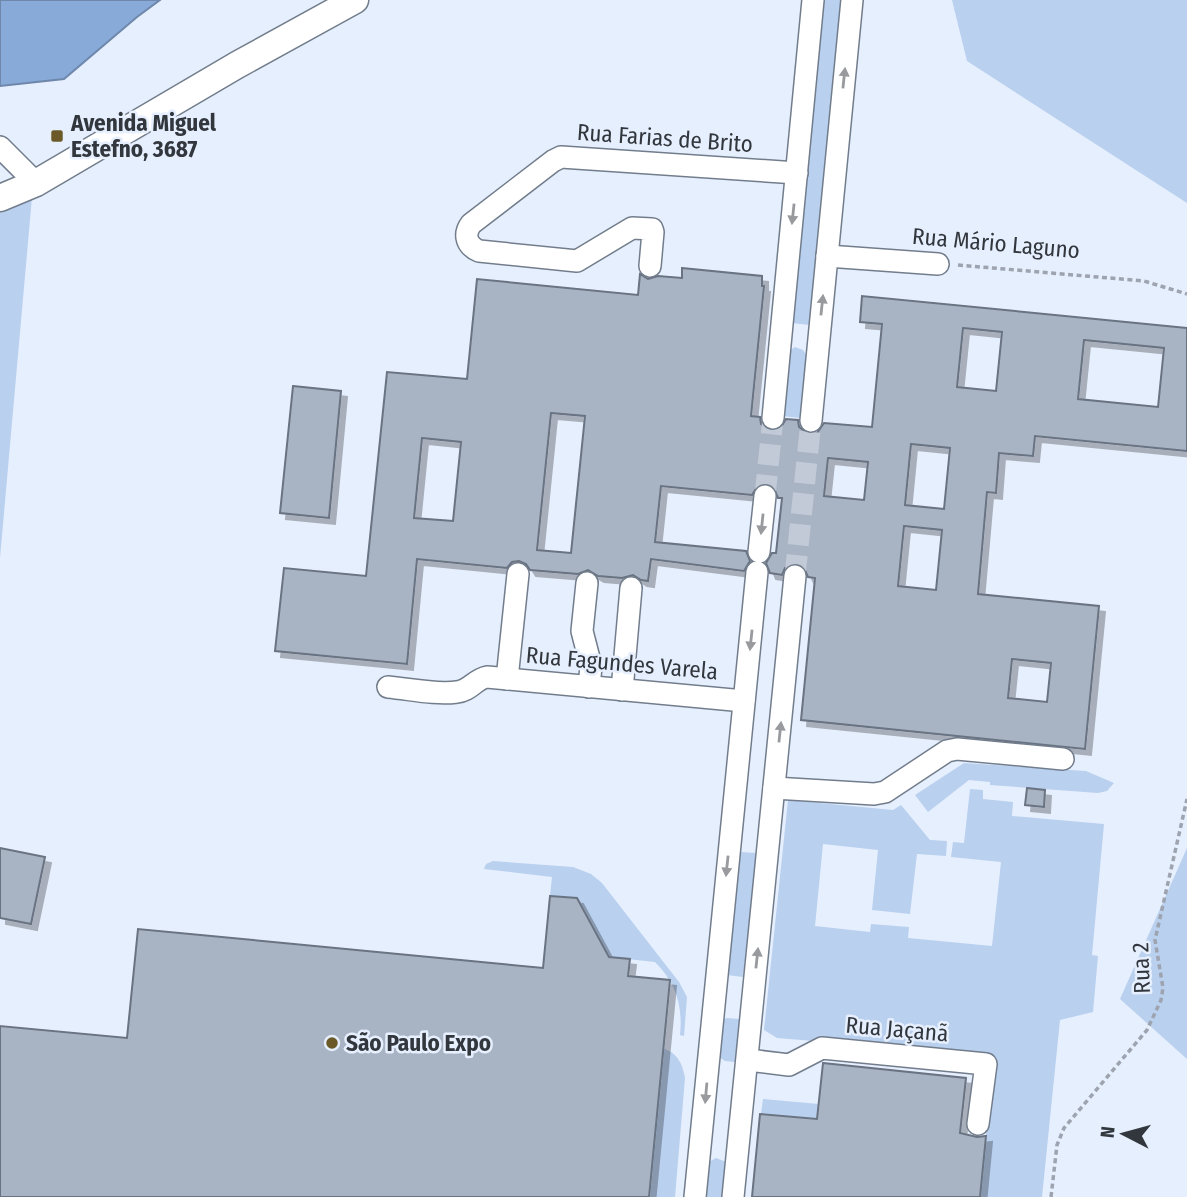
<svg xmlns="http://www.w3.org/2000/svg" width="1187" height="1197" font-family="'Fira Sans Condensed',sans-serif">
<style>
.green{fill:#b9d0ef}
.water{fill:#87aad9;stroke:#6e87aa;stroke-width:2}
.building{fill:#a8b3c3;stroke:#697382;stroke-width:2;fill-rule:evenodd;filter:url(#shadow)}
.lines{fill:none;stroke-linecap:round;stroke-linejoin:round}
.minor-tunnel{stroke:#c2cad7;stroke-width:21;stroke-dasharray:21 10;stroke-linecap:butt}
.minor-casing{stroke:#727d8c;stroke-width:24}
.major-casing{stroke:#727d8c;stroke-width:29}
.path{stroke:#9da3af;stroke-width:3.5;stroke-dasharray:5 3.5;stroke-linecap:butt}
.minor{stroke:#fff;stroke-width:21}
.major{stroke:#fff;stroke-width:26}
.oneway{fill:#989a9e}
.poi-dot{fill:#6b5a28;stroke:#e6effd;stroke-width:2.5}
.labels{text-anchor:middle;dominant-baseline:central;stroke-width:5;stroke-linejoin:round;paint-order:stroke}
.poi-label{font-size:23px;font-weight:bold;fill:#32363d;stroke:#e6effd;text-anchor:start}
.street-label{font-size:23px;fill:#32363d;stroke:#e6effd}
</style>
<defs>
<filter id="shadow"><feDropShadow dx="6" dy="6" stdDeviation="0" flood-color="#0004"/></filter>
</defs>
<rect width="100%" height="100%" fill="#e6effd"/>
<g class="green">
<polygon points="822,0 841,0 810,325 791,323"/>
<polygon points="952,0 1187,0 1187,203 967,61"/>
<polygon points="32,197 0,558 0,208"/>
<polygon points="795,347 803,350 807,356 801,418 781,416 789,351"/>
<polygon points="964,763 1086,771 1114,783 1107,791 1098,793 990,785 990,782 969,780 928,812 915,795"/>
<polygon points="970,789 983,790 983,799 1013,802 1012,816 1104,824 1092,955 1098,956 1093,1012 1060,1020 1042,1197 980,1197 994,1056 777,1038 764,1030 788,800 893,810 901,805 930,840 947,841 946,856 917,854 910,914 872,910 878,850 823,844 815,926 870,932 871,924 909,927 908,938 992,946 1001,862 951,857 953,842 964,843"/>
<polygon points="1187,848 1187,1059 1120,999"/>
<polygon points="739,852 757,853 743,977 727,975"/>
<path d="M 493,861 L 573,867 L 591,874 L 602,883 L 679,982 L 687,997 L 684,1036 L 680,1035 C 683,1006 676,983 655,962 L 609,957 L 577,898 L 550,896 L 552,877 L 484,869 L 486,864 Z"/>
<polygon points="727,1018 739,1019 740,1022 736,1060 734,1062 725,1061 719,1057 723,1019"/>
<path d="M 663,1048 C 678,1054 682,1063 685,1078 L 675,1197 L 649,1197 Z"/>
<polygon points="763,1099 819,1104 817,1119 761,1114"/>
<polygon points="716,1158 726,1162 724,1197 705,1197 709,1162"/>
</g>
<polygon class="water" points="0,0 160,0 137,17 64,79 0,86"/>
<g class="building">
<path d="M 682,268 L 762,276 L 762,286 L 764,286 L 751,416 L 760,417 L 761,424 L 771,431 L 779,430 L 786,419 L 798,420 L 799,427 L 809,434 L 817,433 L 824,423 L 872,427 L 882,324 L 860,322 L 862,296 L 1187,328 L 1187,451 L 1035,436 L 1033,456 L 999,453 L 996,493 L 987,492 L 978,594 L 1099,606 L 1085,749 L 801,720 L 815,578 L 808,577 L 803,566 L 796,563 L 785,568 L 782,575 L 770,573 L 766,563 L 772,553 L 776,553 L 782,498 L 778,498 L 773,486 L 767,483 L 759,484 L 752,495 L 661,486 L 655,542 L 746,551 L 750,561 L 744,571 L 651,559 L 648,581 L 641,580 L 633,575 L 622,578 L 598,576 L 588,570 L 578,574 L 530,570 L 526,564 L 519,561 L 512,562 L 507,568 L 417,559 L 407,664 L 275,651 L 284,568 L 366,576 L 387,372 L 467,379 L 477,279 L 638,295 L 640,274 L 648,279 L 658,276 L 682,278 ZM 963,328 L 1002,332 L 996,391 L 957,387 ZM 1084,340 L 1164,348 L 1158,407 L 1078,399 ZM 551,413 L 585,416 L 571,553 L 537,550 ZM 422,438 L 461,442 L 453,521 L 414,518 ZM 911,444 L 950,448 L 944,509 L 905,505 ZM 828,458 L 868,462 L 864,500 L 824,496 ZM 904,526 L 942,530 L 936,590 L 898,586 ZM 1012,659 L 1051,663 L 1047,702 L 1008,698 Z"/>
<polygon points="293,386 341,391 329,518 280,513"/>
<polygon points="1027,788 1045,790 1044,807 1025,805"/>
<polygon points="0,848 45,857 31,924 0,918"/>
<polygon points="550,896 577,898 609,957 630,959 628,976 670,980 649,1197 0,1197 0,1026 127,1038 138,929 543,968"/>
<polygon points="823,1063 966,1078 960,1133 977,1137 986,1136 980,1197 752,1197 760,1114 817,1119"/>
</g>
<g class="lines">
<g class="minor-tunnel">
<polyline points="765,496 773,418"/>
<polyline points="795,576 811,421"/>
</g>
<defs>
<g id="minor">
<polyline points="0,147 36,183"/>
<polyline points="827,256 938,264"/>
<path d="M 650,266 L 653,232 L 652,229 L 632,228 L 577,261 L 479,251 C 467,246 463,235 471,224 L 553,161 L 561,157 L 797,173"/>
<polyline points="773,418 813,0"/>
<polyline points="811,421 852,0"/>
<polyline points="759,552 765,496"/>
<polyline points="587,583 582,631 591,666 589,687"/>
<polyline points="507,679 518,574"/>
<path d="M 388,687 C 410,689 435,695 457,692 C 470,691 475,679 487,677 L 744,701"/>
<polyline points="622,690 631,588"/>
<polyline points="774,788 874,794 885,792 947,751 957,749 1063,759"/>
<polyline points="748,1060 789,1065 822,1048 986,1064 978,1124"/>
<polyline points="695,1197 757,572"/>
<polyline points="733,1197 795,576"/>
</g>
<polyline id="major" points="0,198 36,183 237,65 355,0"/>
</defs>
<use href="#minor" class="minor-casing"/>
<use href="#major" class="major-casing"/>
<g class="path">
<polyline points="958,265 1144,281 1187,294"/>
<polyline points="1051,1197 1057,1145 1064,1128 1147,1030 1161,1000 1163,988 1155,940 1187,799"/>
</g>
<use href="#minor" class="minor"/>
<use href="#major" class="major"/>
</g>
<defs><path id="oneway-solid" d="M-6-.8H1V-3.2L6.5 0L1 3.2V.8H-6Z" transform="scale(1.75)"/></defs>
<g class="oneway">
<use href="#oneway-solid" transform="translate(844 78) rotate(-84)"/>
<use href="#oneway-solid" transform="translate(793 214) rotate(96)"/>
<use href="#oneway-solid" transform="translate(822 305) rotate(-84)"/>
<use href="#oneway-solid" transform="translate(762 524) rotate(96)"/>
<use href="#oneway-solid" transform="translate(751 640) rotate(96)"/>
<use href="#oneway-solid" transform="translate(780 732) rotate(-84)"/>
<use href="#oneway-solid" transform="translate(727 866) rotate(96)"/>
<use href="#oneway-solid" transform="translate(757 958) rotate(-84)"/>
<use href="#oneway-solid" transform="translate(706 1093) rotate(95)"/>
</g>
<g class="poi-dot">
<rect x="50" y="129" width="14" height="14" rx="3.5"/>
<circle cx="332" cy="1043" r="7"/>
</g>
<g class="labels">
<g class="poi-label">
<text x="71" y="123">Avenida Miguel<tspan x="71" dy="26">Estefno, 3687</tspan></text>
<text x="346" y="1043">São Paulo Expo</text>
</g>
<g class="street-label">
<text transform="translate(665 138) rotate(4)">Rua Farias de Brito</text>
<text transform="translate(996 243) rotate(5)">Rua Mário Laguno</text>
<text transform="translate(622 663) rotate(5)">Rua Fagundes Varela</text>
<text transform="translate(1141 968) rotate(-92)">Rua 2</text>
<text transform="translate(897 1029) rotate(5)">Rua Jaçanã</text>
</g>
</g>
<g transform="translate(1124 1134) rotate(276)" stroke="#e6effd" stroke-width="5" paint-order="stroke">
<path d="M0-5L12 26L0 18L-12 26Z" fill="#32363d"/>
<text y="-10" font-size="19" font-weight="bold" text-anchor="middle" fill="#32363d">N</text>
</g>
</svg>
